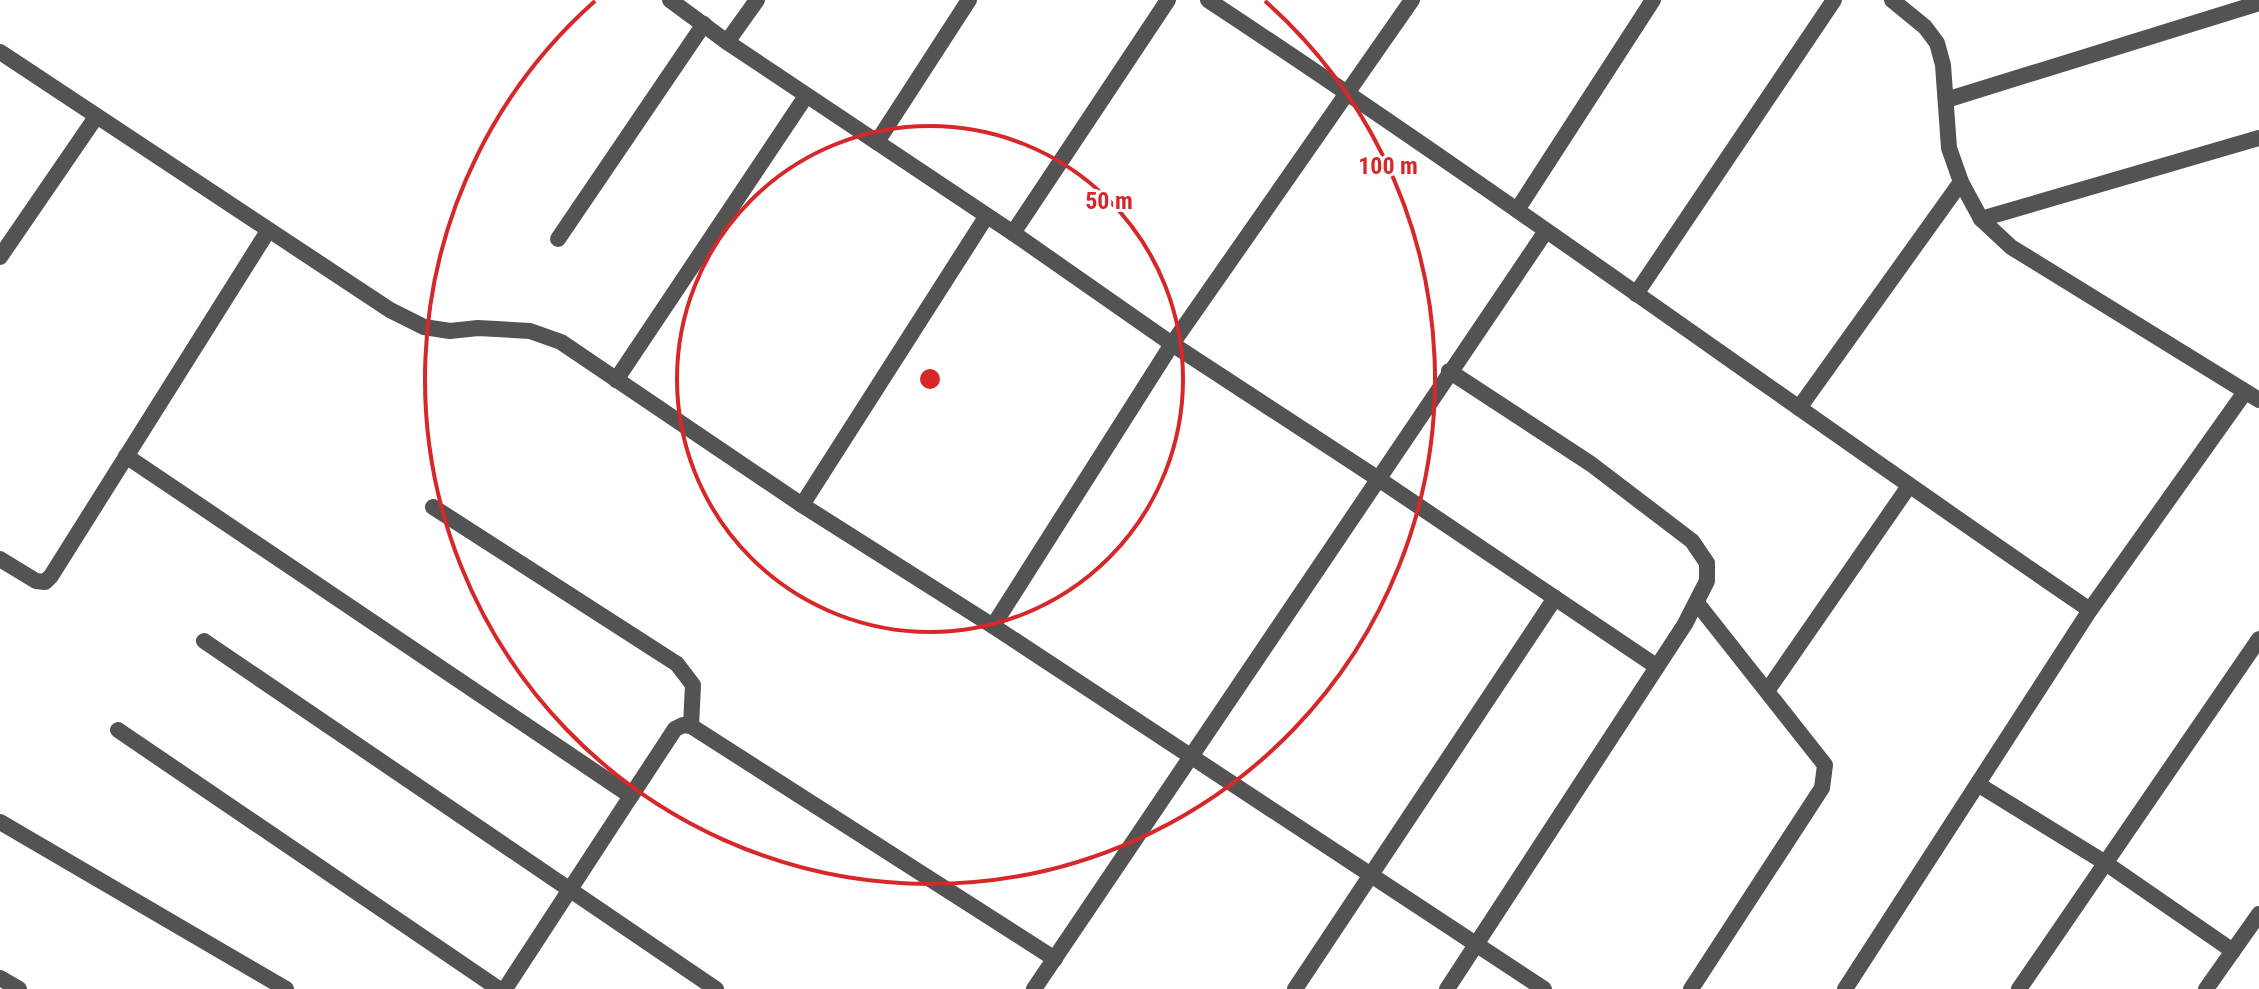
<svg xmlns="http://www.w3.org/2000/svg" width="2259" height="989" font-family="'Roboto Condensed',sans-serif">
<style>
.lines{fill:none;stroke-linecap:round;stroke-linejoin:round}
.street{stroke:#535353;stroke-width:16}
.ring{fill:none;stroke:#d62828;stroke-width:4}
.centre{fill:#d62828;stroke:#fff;stroke-width:4}
.ring-label{font-size:24px;text-anchor:middle;font-weight:bold;fill:#d62828;stroke:#fff;stroke-width:6;stroke-linejoin:round;paint-order:stroke}
</style>
<rect width="100%" height="100%" fill="#fff"/>
<g class="lines">
<g class="street">
<polyline points="670,0 727,42 1013,233 1172,344 1377,478 1656,666"/>
<path d="M 1208,0 C 1507,197 1795,409 2090,610"/>
<polyline points="1892,0 1925,27 1937,43 1943,65 1949,148 1961,182 1981,219 2011,247 2259,400"/>
<polyline points="727,42 757,0"/>
<polyline points="0,52 390,310 424,327 450,331 478,328 530,331 561,342 802,505 993,626 1544,989"/>
<polyline points="1946,100 2259,3"/>
<polyline points="877,142 969,0"/>
<polyline points="1517,210 1653,0"/>
<polyline points="1981,219 2259,138"/>
<polyline points="1013,233 1168,0"/>
<polyline points="558,239 704,24"/>
<polyline points="0,257 96,117"/>
<polyline points="1636,294 1834,0"/>
<polyline points="616,380 806,96"/>
<polyline points="1799,408 1961,182"/>
<polyline points="126,456 631,796 675,729 683,725 691,726 1055,959"/>
<polyline points="802,505 986,217"/>
<polyline points="433,507 677,664 693,685 691,726"/>
<polyline points="0,559 36,581 45,582 51,576 268,231"/>
<polyline points="993,626 1172,344 1412,0"/>
<polyline points="204,641 716,989"/>
<polyline points="1767,691 1909,486"/>
<polyline points="118,730 499,989"/>
<polyline points="1979,785 2104,862 2233,951"/>
<polyline points="0,822 286,989"/>
<polyline points="0,978 19,989"/>
<polyline points="505,989 631,796"/>
<polyline points="1034,989 1546,231"/>
<polyline points="1295,989 1555,598"/>
<polyline points="1447,989 1685,624 1707,581 1707,563 1692,541 1591,464 1449,371"/>
<polyline points="1691,989 1822,788 1825,765 1697,603"/>
<polyline points="1845,989 2090,610 2245,392"/>
<polyline points="2019,989 2259,639"/>
<polyline points="2206,989 2259,914"/>
</g>
</g>
<g class="ring">
<circle cx="930" cy="379" r="253"/>
<path d="M1265 1A505 505 0 1 1 595 1"/>
</g>
<circle cx="930" cy="379" r="12" class="centre"/>
<g class="ring-label">
<text x="1388" y="174">100 m</text>
<text x="1109" y="209">50 m</text>
</g>
</svg>
